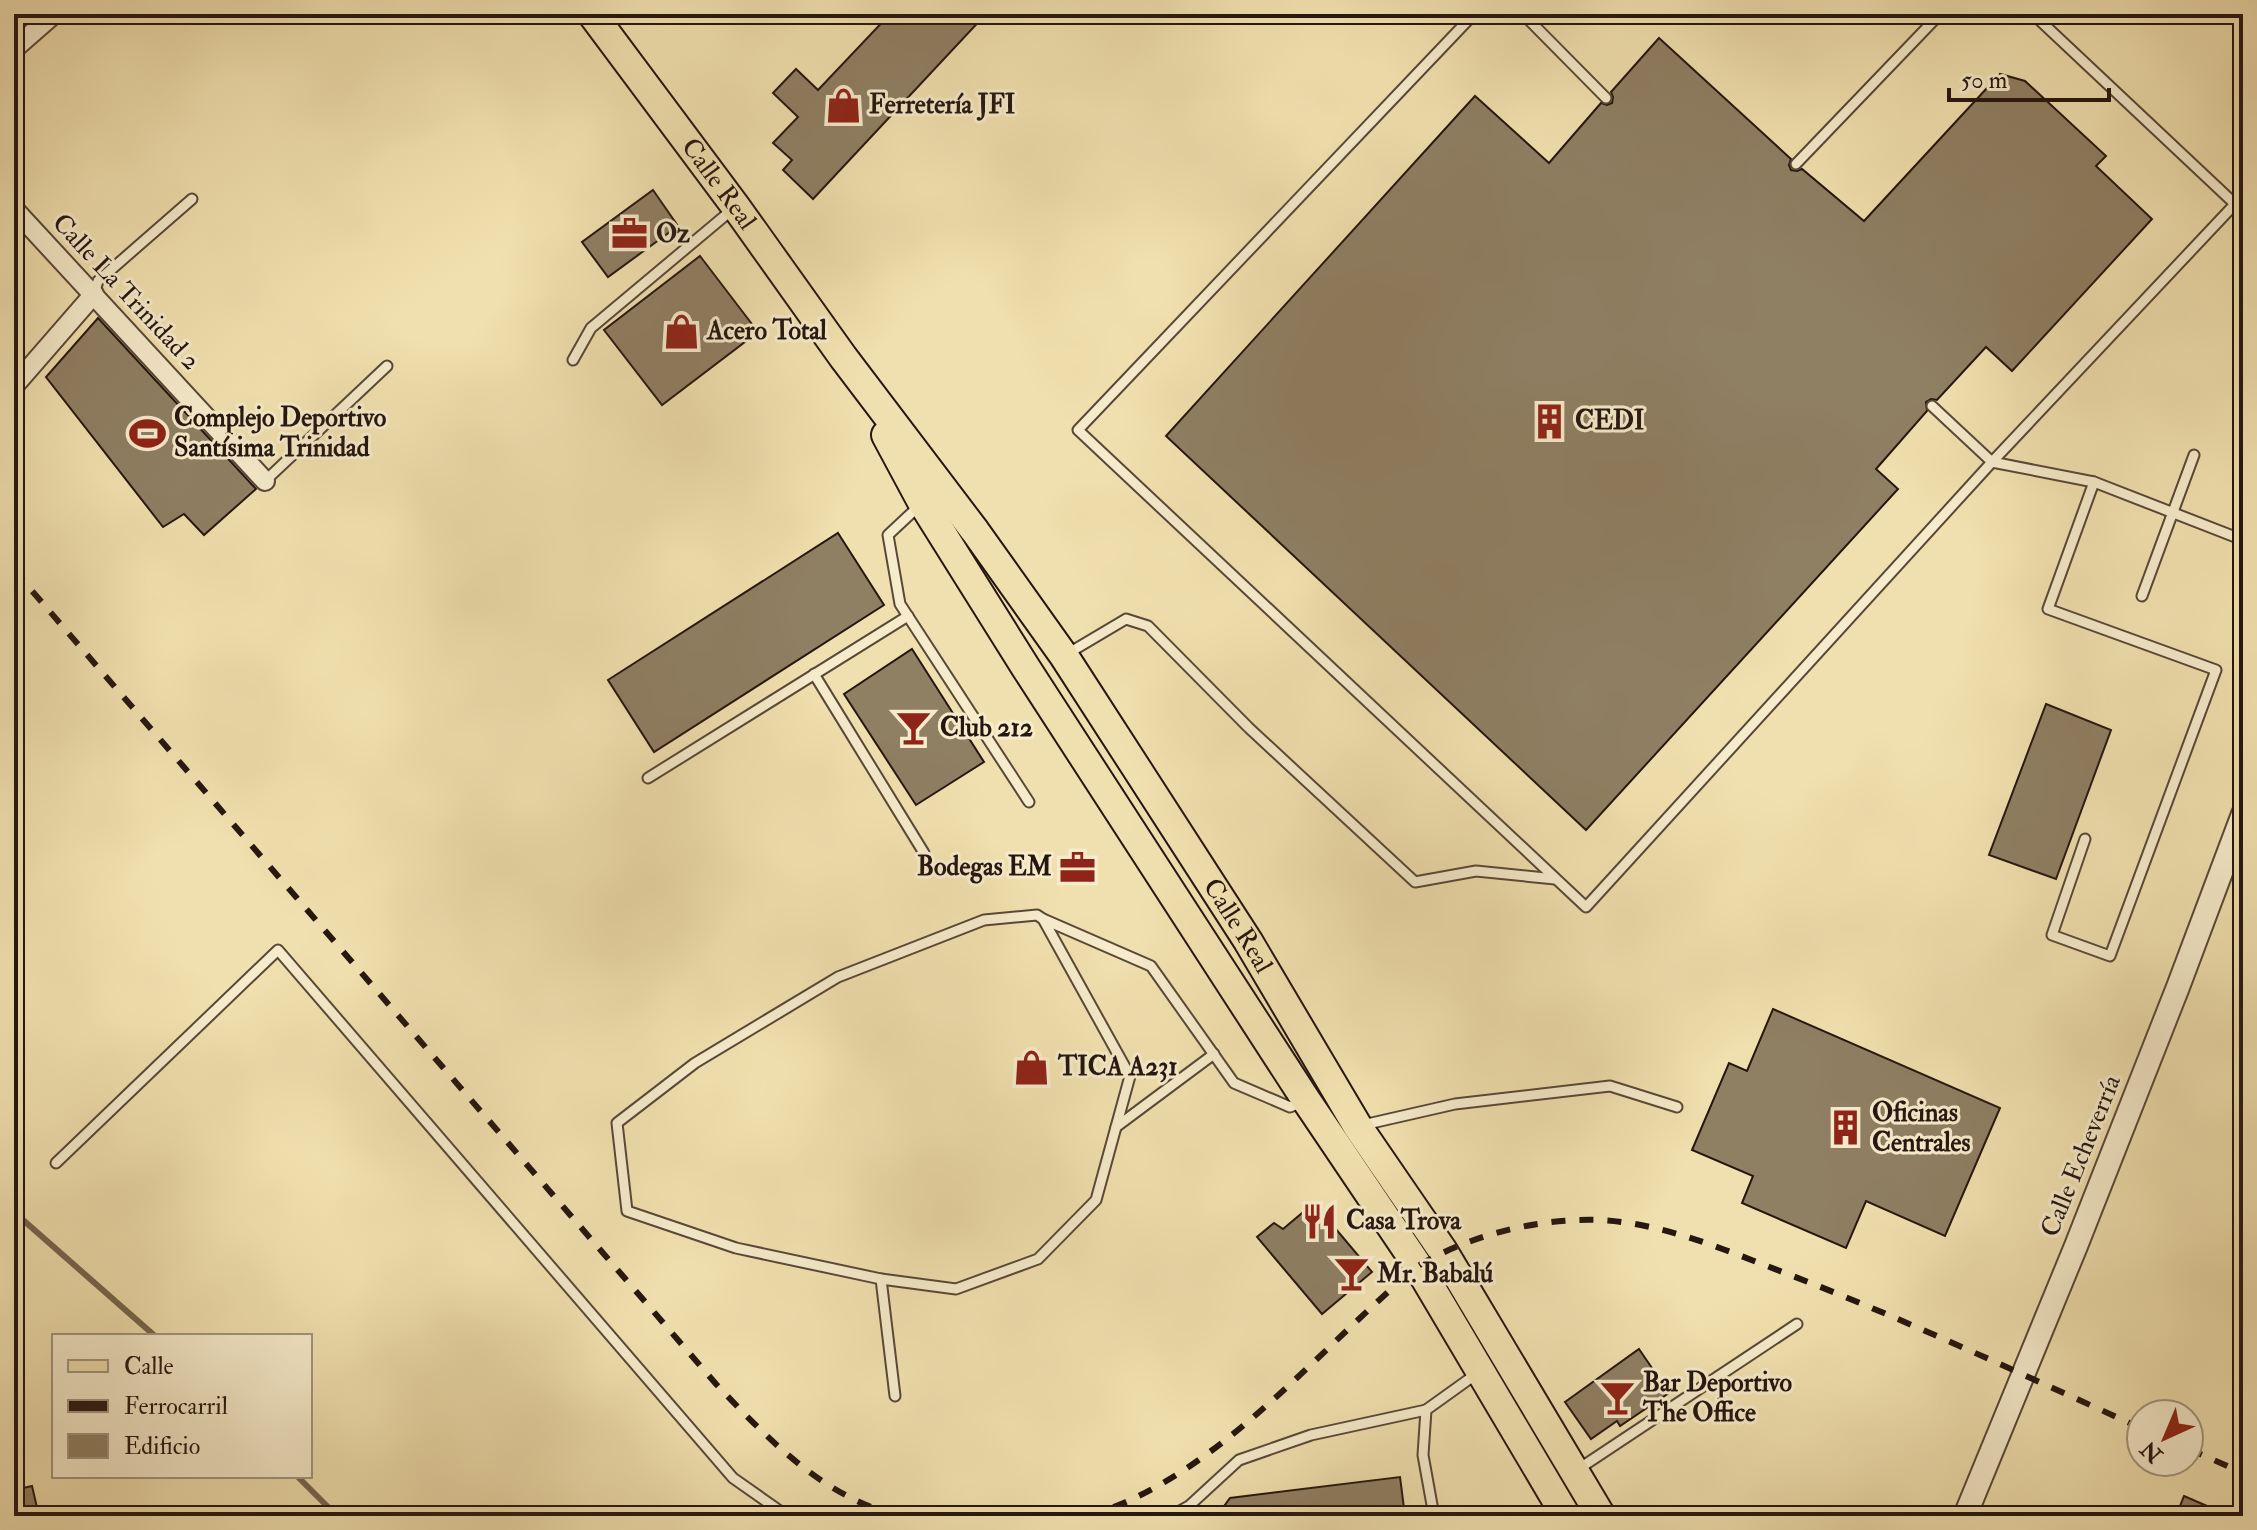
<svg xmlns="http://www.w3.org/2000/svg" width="2257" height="1530" font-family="'IM FELL Double Pica',serif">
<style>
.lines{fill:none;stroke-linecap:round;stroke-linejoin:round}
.stream{stroke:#76664f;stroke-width:6}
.building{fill:#8f7f63;stroke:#251610;stroke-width:2}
.service-casing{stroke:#584838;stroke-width:13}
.minor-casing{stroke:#584838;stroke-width:22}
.tertiary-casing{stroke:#584838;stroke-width:26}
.primary-casing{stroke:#251610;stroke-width:32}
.service{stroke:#f6ebcb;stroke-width:9}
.minor{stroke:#f6ebcb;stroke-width:18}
.tertiary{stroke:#f6ebcb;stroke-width:22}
.primary{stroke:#f1e0af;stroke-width:28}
.rail{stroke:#251610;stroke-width:6;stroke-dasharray:14 14;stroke-linecap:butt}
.labels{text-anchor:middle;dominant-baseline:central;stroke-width:6;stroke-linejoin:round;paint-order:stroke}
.poi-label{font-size:26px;font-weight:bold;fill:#251610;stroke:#f6ebcb;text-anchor:start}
.street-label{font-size:26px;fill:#251610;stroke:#f6ebcb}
</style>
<rect width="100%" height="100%" fill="#f1e0af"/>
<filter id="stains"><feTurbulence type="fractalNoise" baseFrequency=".0025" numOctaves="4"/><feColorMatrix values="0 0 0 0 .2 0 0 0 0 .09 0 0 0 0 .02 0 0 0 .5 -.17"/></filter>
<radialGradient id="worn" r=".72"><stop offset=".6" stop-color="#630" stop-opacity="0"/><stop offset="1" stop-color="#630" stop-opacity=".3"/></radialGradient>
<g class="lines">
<g class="stream">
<polyline points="14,1212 155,1336"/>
<polyline points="297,1476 337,1516"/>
</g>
</g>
<g class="building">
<polygon points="890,14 986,14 813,199 783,170 792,160 773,143 798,117 773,93 796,69 818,90"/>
<polygon points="1659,38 1791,159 1789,165 1791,170 1797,171 1802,169 1864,221 2000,74 2025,81 2106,156 2096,166 2152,219 2012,371 1986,347 1937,400 1931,399 1926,402 1927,411 1876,469 1898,489 1586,830 1166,436 1475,96 1549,163 1601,103 1607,105 1612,103 1613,97 1611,92"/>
<polygon points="653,190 678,226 608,277 582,242"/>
<polygon points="700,256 758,332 662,405 604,330"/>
<polygon points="98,318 256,489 204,535 184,514 163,527 46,377"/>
<polygon points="838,533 884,605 654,752 608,680"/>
<polygon points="912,649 984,762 916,805 844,694"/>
<polygon points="2046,704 2111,730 2056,879 1989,855"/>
<polygon points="1773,1009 2000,1108 1945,1236 1866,1201 1846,1248 1742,1203 1753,1176 1692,1150 1729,1063 1747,1071"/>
<polygon points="1314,1203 1372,1272 1322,1314 1257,1237 1274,1223 1283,1229"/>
<polygon points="1639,1349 1669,1393 1620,1426 1617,1421 1591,1439 1565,1402"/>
<polygon points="1400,1477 1405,1516 1217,1516 1230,1498"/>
<polygon points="32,1486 39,1516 14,1516 14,1490"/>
<polygon points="2184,1496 2230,1516 2176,1516"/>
</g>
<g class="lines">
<defs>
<g id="service">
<polyline points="1474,14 1078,430 1586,907 1992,462 2235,204 2033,14"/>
<polyline points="1523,14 1606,98"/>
<polyline points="1796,164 1940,14"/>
<polyline points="94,294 98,281 192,199"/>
<polyline points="573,360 591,328 733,209"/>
<polyline points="1932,406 1992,462 2094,482 2243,540"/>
<polyline points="265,481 387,366"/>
<polyline points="919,506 888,535 900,604 1029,802"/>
<polyline points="2142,596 2194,455"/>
<polyline points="1067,654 1126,619 1148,626 1249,728 1415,882 1476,871 1555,879"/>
<polyline points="814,674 924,853"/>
<polyline points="648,778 908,616"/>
<polyline points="2085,839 2052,935 2110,956 2216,670 2048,609 2094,482"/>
<polygon points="1037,915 1043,919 1130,1076 1096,1200 1038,1259 956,1289 881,1279 736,1248 627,1211 617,1123 695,1063 838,977 984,920"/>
<polyline points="1043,919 1151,966 1234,1083 1290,1107 1303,1102"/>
<polyline points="1363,1125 1455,1104 1610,1086 1677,1107"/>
<polyline points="1116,1127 1214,1054"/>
<polyline points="56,1163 278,950 733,1478 787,1516"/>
<polyline points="881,1279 895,1396"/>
<polyline points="1577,1470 1797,1324"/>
<polyline points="1171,1516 1189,1506 1239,1460 1311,1435 1426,1410"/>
<polyline points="1434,1516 1423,1455 1426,1410 1479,1372"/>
</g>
<g id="minor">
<polyline points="14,49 54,14"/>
<polyline points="14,209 265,481"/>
<polyline points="14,386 94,294"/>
</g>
<polyline id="tertiary" points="1965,1516 2076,1246 2178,987 2243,814"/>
<g id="primary">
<path id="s1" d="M 592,14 L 736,207 L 843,357 L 975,531 L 1064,656 L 1248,941 L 1358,1127 L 1443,1251 L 1601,1516"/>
<polyline points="886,435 922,502 1026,668 1306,1100 1418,1266 1566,1516"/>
</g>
</defs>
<use href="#service" class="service-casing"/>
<use href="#minor" class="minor-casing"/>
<use href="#tertiary" class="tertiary-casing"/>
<use href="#primary" class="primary-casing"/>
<use href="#service" class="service"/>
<use href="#minor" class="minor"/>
<use href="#tertiary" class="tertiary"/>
<use href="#primary" class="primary"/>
<g class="rail">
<path d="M 14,570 L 716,1384 C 768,1439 822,1496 898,1516"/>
<polyline points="2189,1449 2243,1473"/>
<path d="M 1087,1516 C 1215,1480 1318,1349 1418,1266 C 1470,1235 1538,1218 1599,1220 C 1664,1223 1725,1250 1785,1273 C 1905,1319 2023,1375 2141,1428"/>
</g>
</g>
<defs>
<symbol id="shop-bare" viewBox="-9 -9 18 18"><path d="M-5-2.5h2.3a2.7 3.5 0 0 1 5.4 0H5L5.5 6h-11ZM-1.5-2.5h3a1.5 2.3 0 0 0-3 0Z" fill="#8f2418" stroke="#f6ebcb" stroke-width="2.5" paint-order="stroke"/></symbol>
<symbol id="office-bare" viewBox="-9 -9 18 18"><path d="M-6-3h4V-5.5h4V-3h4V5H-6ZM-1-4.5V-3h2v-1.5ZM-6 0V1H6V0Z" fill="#8f2418" stroke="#f6ebcb" stroke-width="2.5" paint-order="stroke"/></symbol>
<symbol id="building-bare" viewBox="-9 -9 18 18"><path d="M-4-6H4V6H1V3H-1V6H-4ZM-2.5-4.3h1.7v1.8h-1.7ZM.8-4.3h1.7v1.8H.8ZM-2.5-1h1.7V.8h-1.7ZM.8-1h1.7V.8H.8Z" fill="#8f2418" stroke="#f6ebcb" stroke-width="2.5" paint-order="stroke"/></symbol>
<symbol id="stadium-bare" viewBox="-9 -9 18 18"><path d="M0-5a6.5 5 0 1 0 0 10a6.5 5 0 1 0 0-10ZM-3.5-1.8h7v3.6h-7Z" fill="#8f2418" stroke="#f6ebcb" stroke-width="2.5" paint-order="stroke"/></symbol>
<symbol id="bar-bare" viewBox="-9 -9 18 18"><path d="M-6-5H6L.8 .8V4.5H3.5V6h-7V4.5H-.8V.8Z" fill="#8f2418" stroke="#f6ebcb" stroke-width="2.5" paint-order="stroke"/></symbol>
<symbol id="restaurant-bare" viewBox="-9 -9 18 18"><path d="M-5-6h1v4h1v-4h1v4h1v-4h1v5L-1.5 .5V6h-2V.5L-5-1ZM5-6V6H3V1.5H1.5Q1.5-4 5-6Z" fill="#8f2418" stroke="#f6ebcb" stroke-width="2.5" paint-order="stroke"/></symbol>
</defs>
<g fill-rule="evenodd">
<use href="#shop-bare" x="818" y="80" width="51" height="51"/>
<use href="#office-bare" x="604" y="208" width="51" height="51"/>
<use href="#shop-bare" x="656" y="306" width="51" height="51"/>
<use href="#building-bare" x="1524" y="396" width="51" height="51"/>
<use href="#stadium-bare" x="122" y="408" width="51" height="51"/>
<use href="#bar-bare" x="888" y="702" width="51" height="51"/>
<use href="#office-bare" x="1052" y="842" width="51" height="51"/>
<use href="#shop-bare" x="1006" y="1042" width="51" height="51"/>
<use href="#building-bare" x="1820" y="1102" width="51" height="51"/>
<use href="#restaurant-bare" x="1294" y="1196" width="51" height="51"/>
<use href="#bar-bare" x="1326" y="1248" width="51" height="51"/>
<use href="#bar-bare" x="1592" y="1372" width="51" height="51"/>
</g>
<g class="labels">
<g class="poi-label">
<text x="869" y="105">Ferretería JFI</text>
<text x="656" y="234">Oz</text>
<text x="707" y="331">Acero Total</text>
<text x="174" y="418">Complejo Deportivo<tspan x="174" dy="30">Santísima Trinidad</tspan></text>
<text x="1575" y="421">CEDI</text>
<text x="940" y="728">Club 212</text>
<text x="1052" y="867" text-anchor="end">Bodegas EM</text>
<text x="1058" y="1067">TICA A231</text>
<text x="1872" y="1113">Oficinas<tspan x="1872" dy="30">Centrales</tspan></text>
<text x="1346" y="1221">Casa Trova</text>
<text x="1377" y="1274">Mr. Babalú</text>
<text x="1643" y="1383">Bar Deportivo<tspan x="1643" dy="30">The Office</tspan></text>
</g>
<g class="street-label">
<text stroke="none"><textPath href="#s1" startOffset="212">Calle Real</textPath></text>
<text transform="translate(126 292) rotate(47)">Calle La Trinidad 2</text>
<text stroke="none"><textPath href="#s1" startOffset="1118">Calle Real</textPath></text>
<text transform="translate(2081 1156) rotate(-68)">Calle Echeverría</text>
</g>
</g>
<rect width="2257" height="1530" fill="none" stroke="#f1e0af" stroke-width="48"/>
<rect x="16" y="16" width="2225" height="1498" fill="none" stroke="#251610" stroke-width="4"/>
<rect x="24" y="24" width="2209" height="1482" fill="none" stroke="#251610" stroke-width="2"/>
<rect x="52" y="1334" width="260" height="144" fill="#f6ebcb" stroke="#a29680" stroke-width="2"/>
<rect x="68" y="1360" width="40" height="12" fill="#f1e0af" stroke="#a29680" stroke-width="2"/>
<text x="124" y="1374" font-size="24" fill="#251610">Calle</text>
<rect x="68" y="1400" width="40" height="12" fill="#251610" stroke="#a29680" stroke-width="2"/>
<text x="124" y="1414" font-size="24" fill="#251610">Ferrocarril</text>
<rect x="68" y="1434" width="40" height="24" fill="#8f7f63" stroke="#a29680" stroke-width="2"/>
<text x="124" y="1454" font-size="24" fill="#251610">Edificio</text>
<g transform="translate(2165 1438) rotate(224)"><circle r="38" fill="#f6ebcb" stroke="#a29680" stroke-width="2"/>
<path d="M0-6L14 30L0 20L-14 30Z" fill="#8f2418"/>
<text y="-12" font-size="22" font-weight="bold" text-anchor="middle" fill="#251610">N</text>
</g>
<path d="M1949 88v12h160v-12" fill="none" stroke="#251610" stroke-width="4"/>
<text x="1961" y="88" font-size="24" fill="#251610" stroke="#f6ebcb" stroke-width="6" paint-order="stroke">50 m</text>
<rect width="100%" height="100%" filter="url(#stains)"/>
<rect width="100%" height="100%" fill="url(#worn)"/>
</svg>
